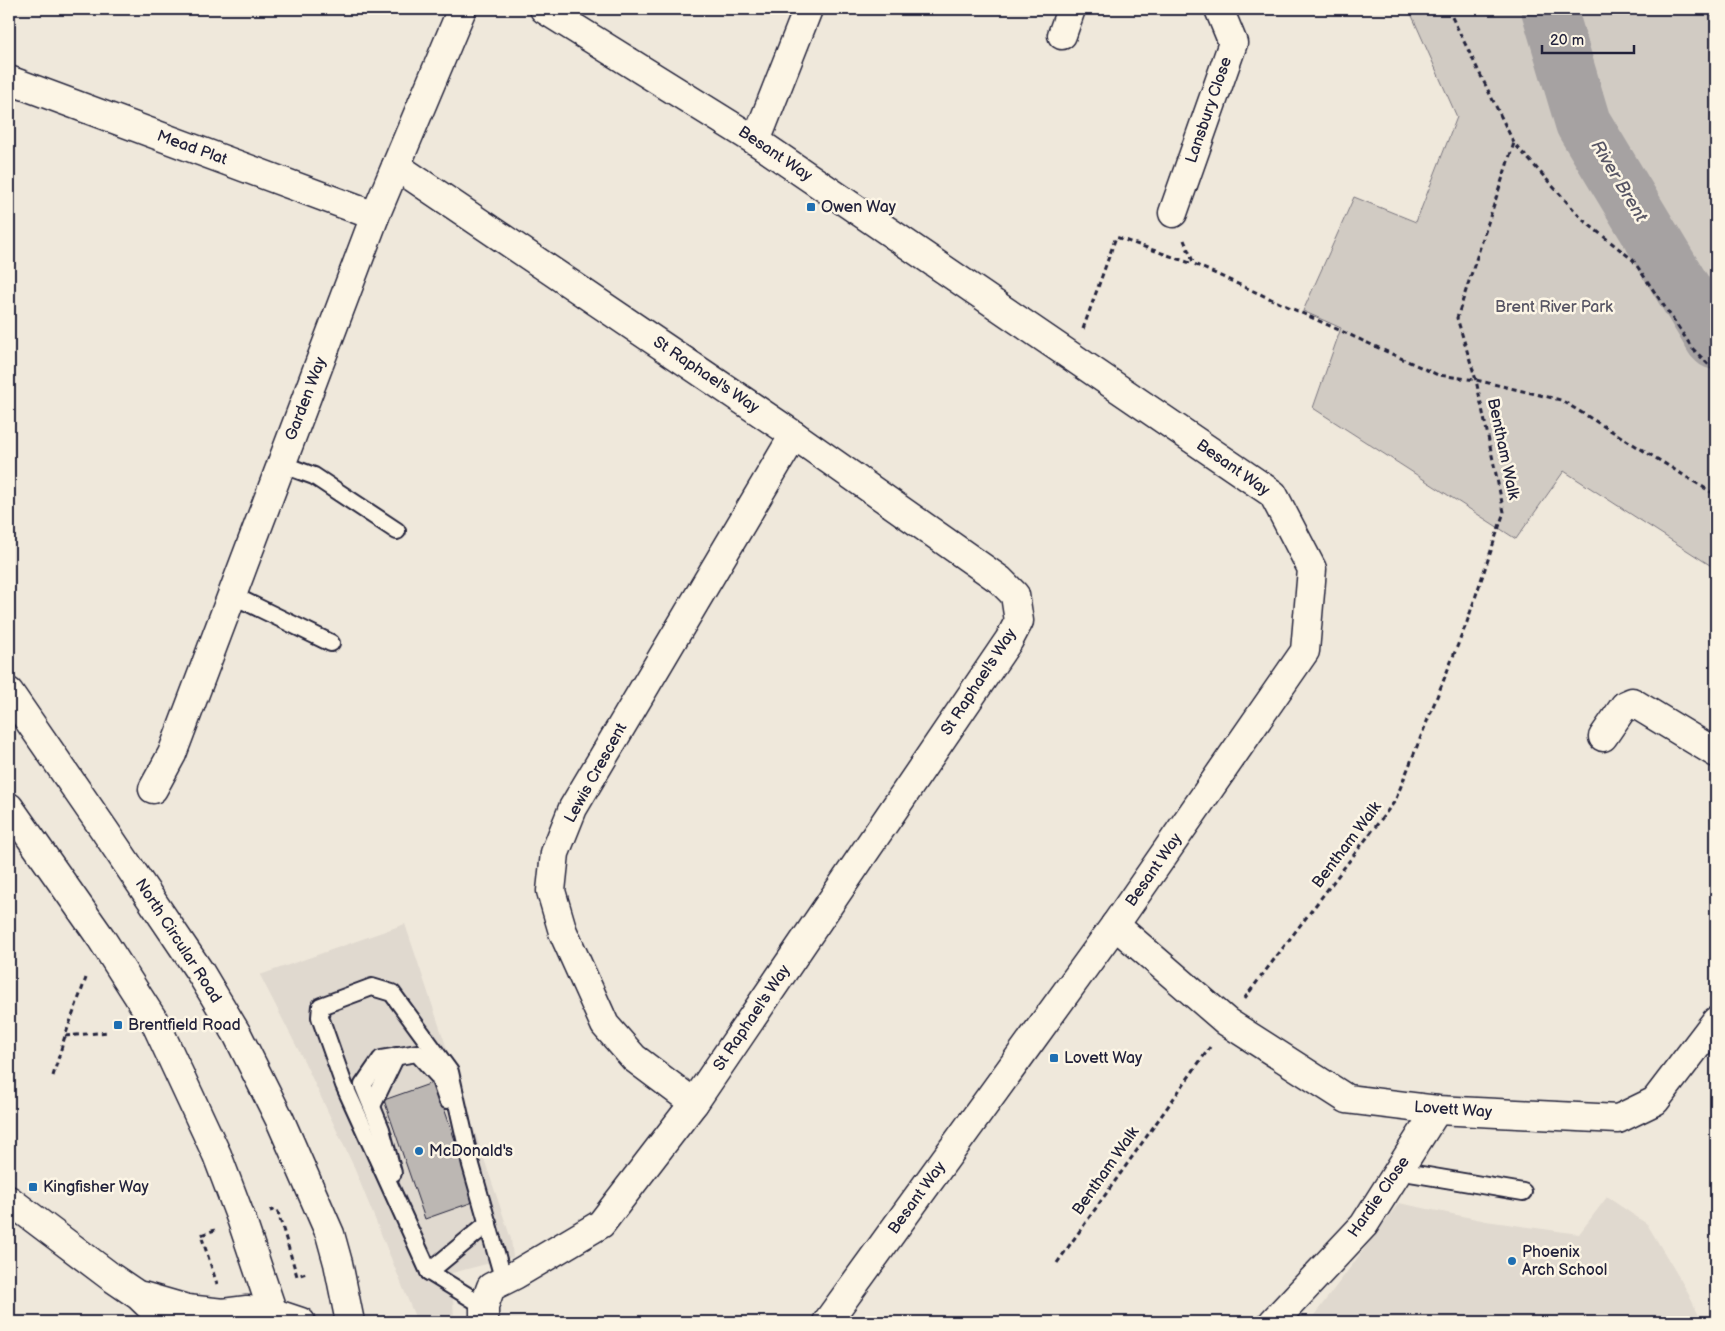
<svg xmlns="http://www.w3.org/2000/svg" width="1725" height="1331" font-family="'Balsamiq Sans',sans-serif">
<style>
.built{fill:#e0d9cf}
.green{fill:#d1cbc3;stroke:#7a767f}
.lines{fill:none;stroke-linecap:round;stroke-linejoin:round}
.river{stroke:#a6a2a2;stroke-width:56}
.building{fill:#bcb7b3;stroke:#22223b}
.service-casing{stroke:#22223b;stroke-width:20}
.minor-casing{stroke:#22223b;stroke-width:31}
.tertiary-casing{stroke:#22223b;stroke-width:31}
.trunk-casing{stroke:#22223b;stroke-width:31}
.path{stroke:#22223b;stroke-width:3;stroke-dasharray:5 4;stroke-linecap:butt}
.service{stroke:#fcf5e5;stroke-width:16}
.minor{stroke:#fcf5e5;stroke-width:28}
.tertiary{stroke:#fcf5e5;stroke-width:28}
.trunk{stroke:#fcf5e5;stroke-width:28}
.poi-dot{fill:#1f6fb2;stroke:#fcf5e5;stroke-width:2}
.labels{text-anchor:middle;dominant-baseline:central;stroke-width:5;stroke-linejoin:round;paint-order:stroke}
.street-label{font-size:16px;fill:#22223b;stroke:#fcf5e5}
.poi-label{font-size:16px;fill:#22223b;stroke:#fcf5e5;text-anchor:start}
.park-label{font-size:16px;fill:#575564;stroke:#fcf5e5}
.water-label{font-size:18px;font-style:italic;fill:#575564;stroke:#fcf5e5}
</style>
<rect width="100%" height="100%" fill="#efe8db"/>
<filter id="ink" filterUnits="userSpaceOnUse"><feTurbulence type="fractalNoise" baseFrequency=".02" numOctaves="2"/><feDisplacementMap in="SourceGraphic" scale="10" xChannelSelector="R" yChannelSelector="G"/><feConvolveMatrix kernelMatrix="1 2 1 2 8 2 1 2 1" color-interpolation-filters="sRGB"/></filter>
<g filter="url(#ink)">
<g class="built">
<polygon points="405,924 511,1239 513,1257 452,1273 454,1322 417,1322 353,1165 304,1061 260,975"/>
<polygon points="1607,1197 1647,1224 1686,1289 1702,1322 1309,1322 1399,1203 1486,1221 1579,1234"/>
</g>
<polygon class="green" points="1409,9 1716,9 1716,569 1564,471 1516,539 1313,408 1341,328 1303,311 1354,197 1416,222 1457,117"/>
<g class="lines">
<polyline class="river" points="1549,9 1583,123 1713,339 1716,342"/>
</g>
<polygon class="building" points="435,1082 476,1201 425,1219 384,1100"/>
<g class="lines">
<defs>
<g id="service">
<polyline points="281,464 314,476 397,531"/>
<polyline points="232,595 331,643"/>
<polyline points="372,1106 396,1056"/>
<polyline points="1398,1171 1523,1192"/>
<polyline points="393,1173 381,1129 363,1085 381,1059 417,1053 439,1077 447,1100"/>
<polyline points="429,1272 488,1223"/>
<polyline points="484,1306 429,1272 344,1085 320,1017 321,1006 372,987 392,993 450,1072 471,1165 504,1281"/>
</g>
<g id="minor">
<polyline points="544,9 756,141 1273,494 1312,569 1305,651 1115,925 827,1322"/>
<polyline points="1062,35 1071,9"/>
<polyline points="9,80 375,216"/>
<polyline points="756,141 808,9"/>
<polyline points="396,166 794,435 1000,580 1015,595 1019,621 1009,640 694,1103 601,1224 515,1275 491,1287 484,1306 484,1322"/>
<polyline points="1173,213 1233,43 1219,9"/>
<polyline points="1603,737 1625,705 1632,702 1716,753"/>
<polyline points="153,789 172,754 375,216 462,9"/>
<polyline points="1115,925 1227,1022 1347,1099 1437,1110 1618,1119 1655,1101 1716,1021"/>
<polyline points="694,1103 634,1058 605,1025 563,932 551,891 555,853 573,808 794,435"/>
<polyline points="1273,1322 1364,1225 1437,1110"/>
</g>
<g id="tertiary">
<polyline points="9,1200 111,1277 139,1296 166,1322"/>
<polyline points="142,1296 187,1309 223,1313 247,1310 274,1313 301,1322"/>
</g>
<g id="trunk">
<polyline points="9,692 105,831 200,972 237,1034 280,1120 330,1234 338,1263 350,1322"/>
<polyline points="9,807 101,938 156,1024 217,1155 242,1221 276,1322"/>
</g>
</defs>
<use href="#service" class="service-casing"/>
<use href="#minor" class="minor-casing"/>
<use href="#tertiary" class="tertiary-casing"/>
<use href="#trunk" class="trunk-casing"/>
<g class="path">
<polyline points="1448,9 1514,143 1583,220 1633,260 1693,349 1716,372"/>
<polyline points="1184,240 1194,264 1438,375 1476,380 1561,400 1716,495"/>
<polyline points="1083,329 1116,237 1193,264"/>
<polyline points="1244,999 1395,801 1467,622 1504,512 1476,380 1457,318 1514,143"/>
<polyline points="65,1036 108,1032"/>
<polyline points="53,1076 65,1036 86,978"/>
<polyline points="270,1211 277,1209 297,1276 306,1273"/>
<polyline points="215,1230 201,1235 217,1284"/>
<polyline points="1057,1263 1210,1047"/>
</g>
<use href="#service" class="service"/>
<use href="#minor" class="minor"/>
<use href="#tertiary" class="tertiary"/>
<use href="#trunk" class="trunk"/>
</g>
</g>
<g class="poi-dot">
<rect x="806" y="202" width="10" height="10" rx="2.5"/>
<rect x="113" y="1020" width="10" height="10" rx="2.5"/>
<rect x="1049" y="1053" width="10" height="10" rx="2.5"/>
<circle cx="419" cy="1151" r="5"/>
<rect x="28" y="1182" width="10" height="10" rx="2.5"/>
<circle cx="1512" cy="1261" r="5"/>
</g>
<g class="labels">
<g class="street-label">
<text transform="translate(1209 110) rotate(-71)">Lansbury Close</text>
<text transform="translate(192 148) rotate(20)">Mead Plat</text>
<text transform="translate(775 154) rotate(34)">Besant Way</text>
<text transform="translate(706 375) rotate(34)">St Raphael's Way</text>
<text transform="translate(306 399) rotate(-69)">Garden Way</text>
<text transform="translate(1503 449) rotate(78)">Bentham Walk</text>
<text transform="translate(1233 468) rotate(35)">Besant Way</text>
<text transform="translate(979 682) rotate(-57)">St Raphael's Way</text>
<text transform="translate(596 773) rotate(-61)">Lewis Crescent</text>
<text transform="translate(1347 845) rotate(-53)">Bentham Walk</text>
<text transform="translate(1154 870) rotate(-55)">Besant Way</text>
<text transform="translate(178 941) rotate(57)">North Circular Road</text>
<text transform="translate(752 1018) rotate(-56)">St Raphael's Way</text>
<text transform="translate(1453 1110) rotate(4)">Lovett Way</text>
<text transform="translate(1106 1171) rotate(-55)">Bentham Walk</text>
<text transform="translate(1379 1197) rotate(-55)">Hardie Close</text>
<text transform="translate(917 1198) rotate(-54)">Besant Way</text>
</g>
<g class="poi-label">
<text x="821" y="207">Owen Way</text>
<text x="128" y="1025">Brentfield Road</text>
<text x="1064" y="1058">Lovett Way</text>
<text x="429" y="1151">McDonald's</text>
<text x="43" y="1187">Kingfisher Way</text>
<text x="1522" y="1252">Phoenix<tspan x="1522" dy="18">Arch School</tspan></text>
</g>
<g class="park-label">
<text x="1554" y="307">Brent River Park</text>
</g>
<g class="water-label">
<text transform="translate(1619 181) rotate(59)">River Brent</text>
</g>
</g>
<rect width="1725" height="1331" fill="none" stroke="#fcf5e5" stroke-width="30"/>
<rect x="15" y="15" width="1695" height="1301" fill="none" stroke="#22223b" stroke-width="2" filter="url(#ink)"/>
<path d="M1542 45v8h92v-8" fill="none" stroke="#22223b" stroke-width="2.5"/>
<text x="1550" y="45" font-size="15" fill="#22223b" stroke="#fcf5e5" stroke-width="4" paint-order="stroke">20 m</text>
</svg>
